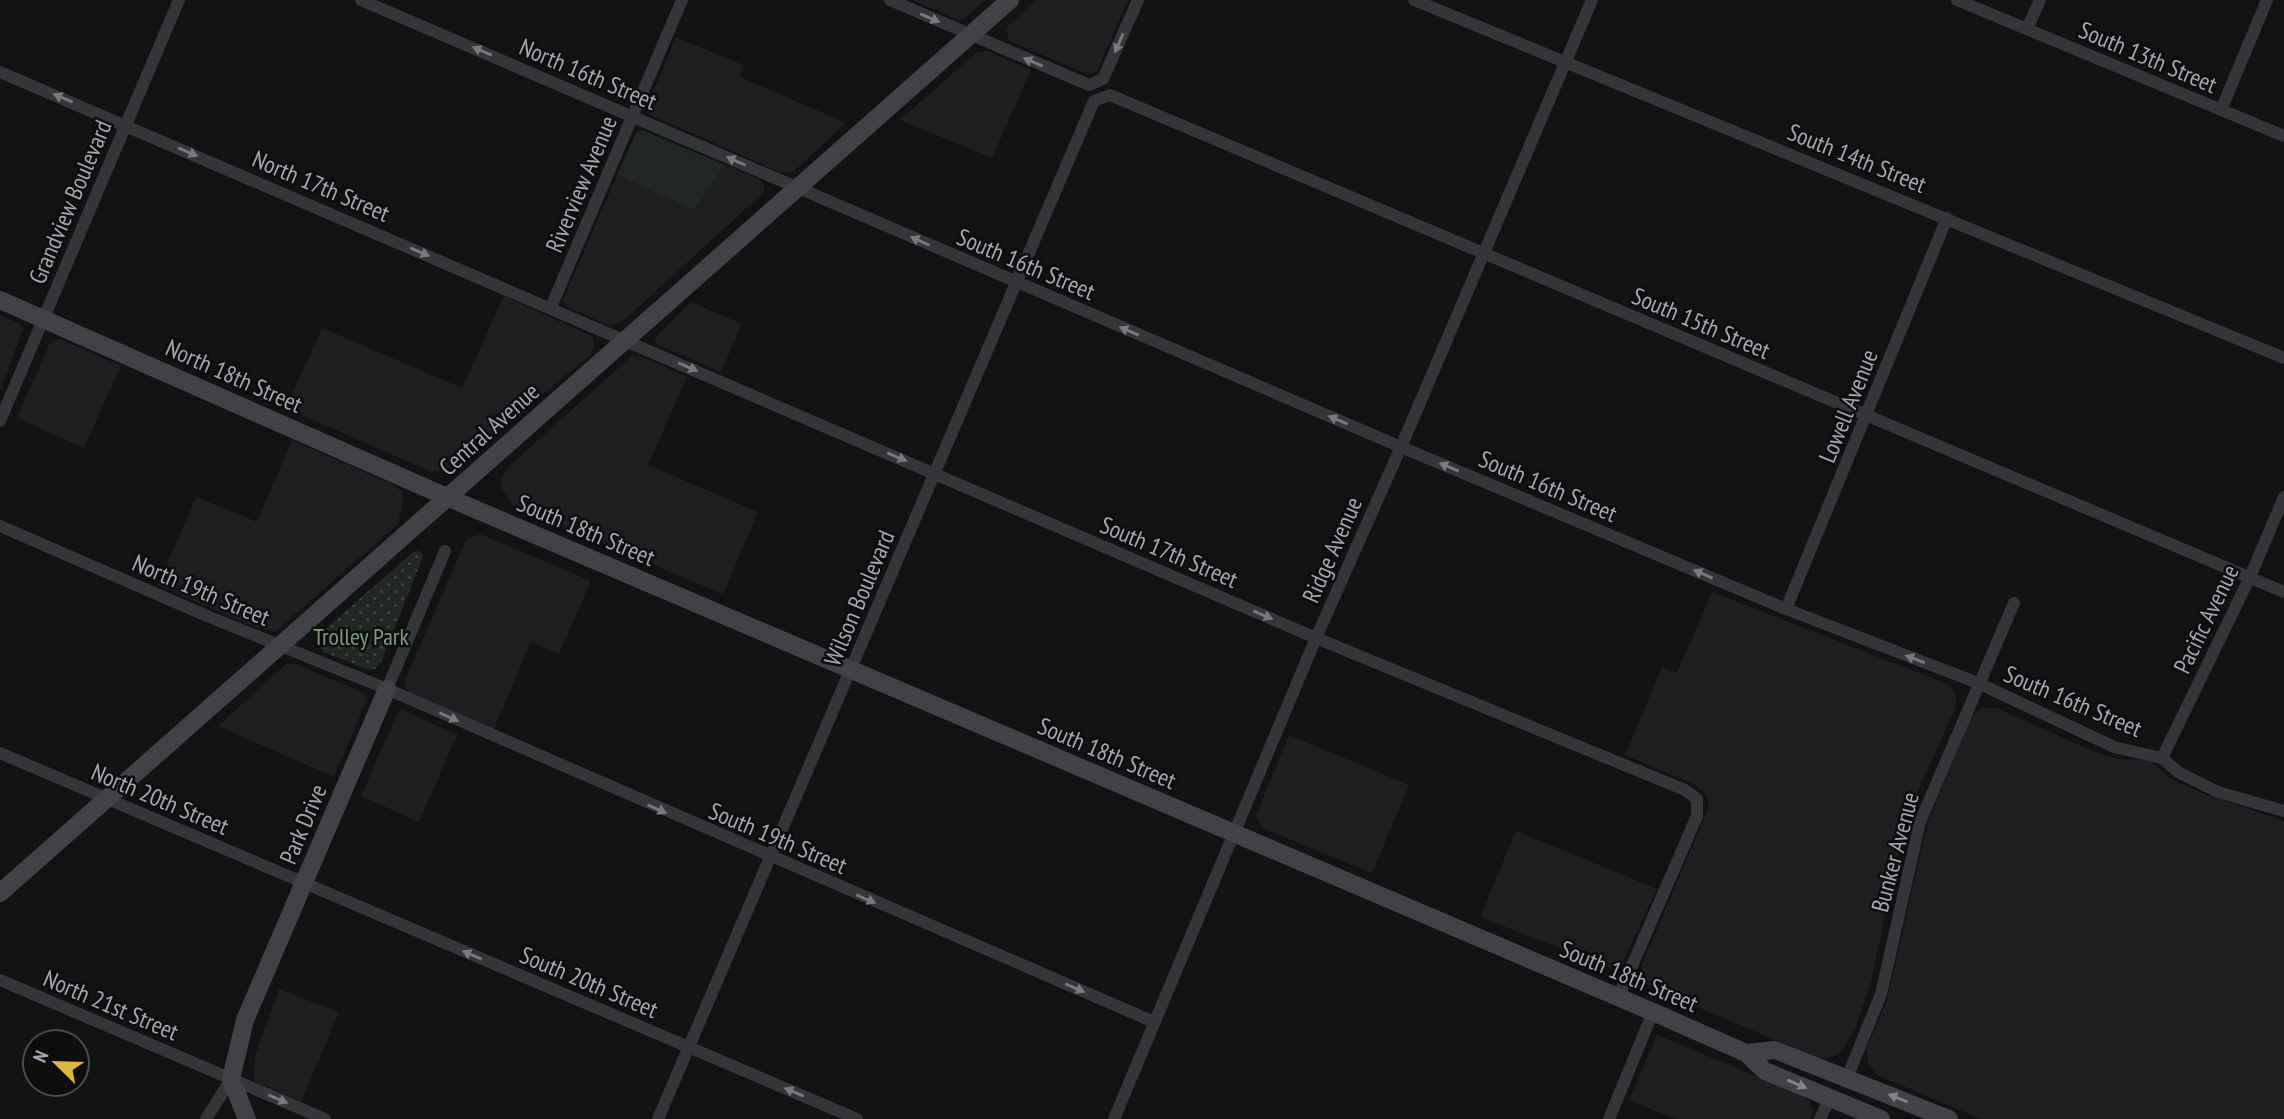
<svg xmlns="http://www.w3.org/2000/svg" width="2284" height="1119" font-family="'PT Sans Narrow',sans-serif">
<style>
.built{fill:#1e1e20}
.grass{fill:#212722}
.park{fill:url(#park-dots)}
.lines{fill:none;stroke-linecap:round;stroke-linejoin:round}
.minor{stroke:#35363a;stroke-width:12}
.secondary{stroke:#414247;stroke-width:18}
.oneway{fill:#787a82}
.oneway2{fill:#82848d}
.labels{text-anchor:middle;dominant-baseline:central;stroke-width:5;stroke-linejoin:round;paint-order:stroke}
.street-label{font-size:24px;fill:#a5a7b2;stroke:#0d0d0e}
.park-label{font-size:24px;fill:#7e9b82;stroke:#0d0d0e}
</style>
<defs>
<pattern id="park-dots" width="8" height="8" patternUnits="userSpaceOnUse" patternTransform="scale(1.75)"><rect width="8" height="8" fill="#212722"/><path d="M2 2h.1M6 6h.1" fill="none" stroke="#3e4440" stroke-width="1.8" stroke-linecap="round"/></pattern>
</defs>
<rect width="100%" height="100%" fill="#121213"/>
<g class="built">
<polygon points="912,0 985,0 964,19 956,19"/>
<polygon points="1036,0 1128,0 1097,71 1088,74 1009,41 1006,28"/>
<polygon points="676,37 743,65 740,77 846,123 793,172 779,172 649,114 646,109"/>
<polygon points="988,51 1031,70 992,158 900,120 977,52"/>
<polygon points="725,165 760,179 765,186 763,193 622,322 607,325 566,306 563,300 617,175 694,209"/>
<polygon points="504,296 593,337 594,347 590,355 454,469 432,472 286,408 322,328 462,388"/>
<polygon points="691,302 742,324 721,372 657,344 654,339"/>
<polygon points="0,315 18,323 23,329 0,391"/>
<polygon points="55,340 63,340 121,366 84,448 17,418 49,345"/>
<polygon points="632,356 642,357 687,377 648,465 758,512 723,594 513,506 501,488 502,477 509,466"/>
<polygon points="292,440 394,485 402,492 403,501 398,524 276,631 259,629 158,585 196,497 257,522"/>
<polygon points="480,534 591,581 559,654 531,642 493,731 409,693 405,687 405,680 466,540"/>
<polygon points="1712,592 1950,685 1957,697 1954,711 1906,817 1870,986 1853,1033 1839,1054 1826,1059 1813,1056 1650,987 1643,979 1642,965 1709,807 1707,795 1694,784 1625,755 1662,667 1677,673"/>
<polygon points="286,664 296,664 364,693 367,699 334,777 218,726"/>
<polygon points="1982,708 1996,708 2095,752 2118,759 2149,760 2173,780 2212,797 2284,821 2284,1119 1981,1119 1877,1075 1868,1063 1866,1050 1887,1000 1927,825 1971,716"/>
<polygon points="403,710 457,735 419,822 361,796 398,712"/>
<polygon points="1289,735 1409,785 1372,873 1262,828 1256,815"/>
<polygon points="1516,831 1657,889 1622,964 1611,968 1480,917"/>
<polygon points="279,989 339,1012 301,1102 254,1081 255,1056"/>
<polygon points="1657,1035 1800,1094 1810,1102 1813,1112 1810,1119 1675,1119 1629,1100"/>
</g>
<polygon class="grass" points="642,130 725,165 694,210 617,175 636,133"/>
<polygon class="park" points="420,551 423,557 381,662 375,669 368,670 324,652 319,646 323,631 413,552"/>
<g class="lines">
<g class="minor">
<polyline points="361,0 1401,447 1786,609 1978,683 2114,747 2162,758 2178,772 2218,792 2284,811"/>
<polyline points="890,0 1089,85 1103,79 1138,0"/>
<polyline points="1414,0 2284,358"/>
<polyline points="1957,0 2284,136"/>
<polyline points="2027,29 2040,0"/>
<polyline points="0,72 1316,638 1685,790 1697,799 1697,816 1618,998"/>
<polyline points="2221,110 2267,0"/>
<polyline points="551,307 682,0"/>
<polyline points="0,421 179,0"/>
<polyline points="0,526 207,616 387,689 1154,1022"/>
<polyline points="1786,609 1947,218"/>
<polyline points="387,689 445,551"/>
<polyline points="0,753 857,1119"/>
<polyline points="2162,758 2250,577 2284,497"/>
<polyline points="0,980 325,1119"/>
<polyline points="1847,1078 1881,994 1920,822 2014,603"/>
<polyline points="206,1119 231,1079"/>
<polyline points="658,1119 1094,101 1110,95 2284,592"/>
<polyline points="1114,1119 1316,638 1401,447 1592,0"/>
<polyline points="1609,1119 1653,1012"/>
<polyline points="1820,1119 1830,1098"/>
</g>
<g class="secondary">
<polyline points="0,300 449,498 1653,1012 1746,1053 1765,1071 1881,1119"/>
<polyline points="0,893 1010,0"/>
<polyline points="1746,1053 1775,1050 1949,1119"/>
<polyline points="247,1119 231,1079 245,1020 387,689"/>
</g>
</g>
<defs><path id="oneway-solid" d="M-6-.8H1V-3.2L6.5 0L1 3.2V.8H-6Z" transform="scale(1.75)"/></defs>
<g class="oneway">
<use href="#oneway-solid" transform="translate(930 18) rotate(23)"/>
<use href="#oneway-solid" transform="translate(1119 43) rotate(114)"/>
<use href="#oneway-solid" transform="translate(482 51) rotate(-157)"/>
<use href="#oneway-solid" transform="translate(1033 62) rotate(-157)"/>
<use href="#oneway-solid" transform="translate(63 98) rotate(-157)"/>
<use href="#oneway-solid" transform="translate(188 152) rotate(23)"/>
<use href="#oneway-solid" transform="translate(736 161) rotate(-156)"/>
<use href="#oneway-solid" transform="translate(920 241) rotate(-156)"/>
<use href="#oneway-solid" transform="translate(420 252) rotate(23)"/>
<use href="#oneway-solid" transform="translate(1129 331) rotate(-157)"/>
<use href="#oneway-solid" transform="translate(688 367) rotate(23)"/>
<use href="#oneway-solid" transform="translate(1338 420) rotate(-157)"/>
<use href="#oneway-solid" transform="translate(897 457) rotate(23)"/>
<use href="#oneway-solid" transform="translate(1449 467) rotate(-157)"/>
<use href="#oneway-solid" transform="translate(1703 574) rotate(-157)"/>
<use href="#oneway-solid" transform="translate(1263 615) rotate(23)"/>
<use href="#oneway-solid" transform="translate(1915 659) rotate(-159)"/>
<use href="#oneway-solid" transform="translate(449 717) rotate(24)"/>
<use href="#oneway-solid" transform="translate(657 809) rotate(24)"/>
<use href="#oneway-solid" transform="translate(866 899) rotate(23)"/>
<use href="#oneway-solid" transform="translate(472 955) rotate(-157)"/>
<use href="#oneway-solid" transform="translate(1075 988) rotate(23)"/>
<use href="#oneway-solid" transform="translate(794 1092) rotate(-157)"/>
<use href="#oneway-solid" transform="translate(278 1099) rotate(23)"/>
</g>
<g class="oneway2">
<use href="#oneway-solid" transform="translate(1797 1084) rotate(23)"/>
<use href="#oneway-solid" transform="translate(1898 1098) rotate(-158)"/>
</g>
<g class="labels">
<g class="street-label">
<text transform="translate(2148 57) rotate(23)">South 13th Street</text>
<text transform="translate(588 74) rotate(23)">North 16th Street</text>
<text transform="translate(1857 158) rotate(22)">South 14th Street</text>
<text transform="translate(581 184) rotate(-67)">Riverview Avenue</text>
<text transform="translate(321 186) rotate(23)">North 17th Street</text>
<text transform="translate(70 202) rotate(-67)">Grandview Boulevard</text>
<text transform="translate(1026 264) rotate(23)">South 16th Street</text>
<text transform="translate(1701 323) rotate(23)">South 15th Street</text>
<text transform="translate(234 376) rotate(24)">North 18th Street</text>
<text transform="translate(1848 406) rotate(-68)">Lowell Avenue</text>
<text transform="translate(489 429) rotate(-42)">Central Avenue</text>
<text transform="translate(1548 486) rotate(23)">South 16th Street</text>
<text transform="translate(586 530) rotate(23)">South 18th Street</text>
<text transform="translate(1332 550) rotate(-66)">Ridge Avenue</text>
<text transform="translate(1169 552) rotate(23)">South 17th Street</text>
<text transform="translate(201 590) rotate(23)">North 19th Street</text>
<text transform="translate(859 598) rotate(-67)">Wilson Boulevard</text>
<text transform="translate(2206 619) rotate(-64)">Pacific Avenue</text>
<text transform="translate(2073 701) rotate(23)">South 16th Street</text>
<text transform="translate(1107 753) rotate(23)">South 18th Street</text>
<text transform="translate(160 799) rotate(23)">North 20th Street</text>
<text transform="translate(303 824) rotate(-67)">Park Drive</text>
<text transform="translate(778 838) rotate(23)">South 19th Street</text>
<text transform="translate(1895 852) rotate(-75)">Bunker Avenue</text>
<text transform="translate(1629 976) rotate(23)">South 18th Street</text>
<text transform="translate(589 982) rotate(23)">South 20th Street</text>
<text transform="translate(111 1005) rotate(23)">North 21st Street</text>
</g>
<g class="park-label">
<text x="361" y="636">Trolley Park</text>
</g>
</g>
<g transform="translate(56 1063) rotate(293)"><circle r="33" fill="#0d0d0e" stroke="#4a4b50" stroke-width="2"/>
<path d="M0-5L12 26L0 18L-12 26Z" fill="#ddb840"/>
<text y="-10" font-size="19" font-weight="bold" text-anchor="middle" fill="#a5a7b2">N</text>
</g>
</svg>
